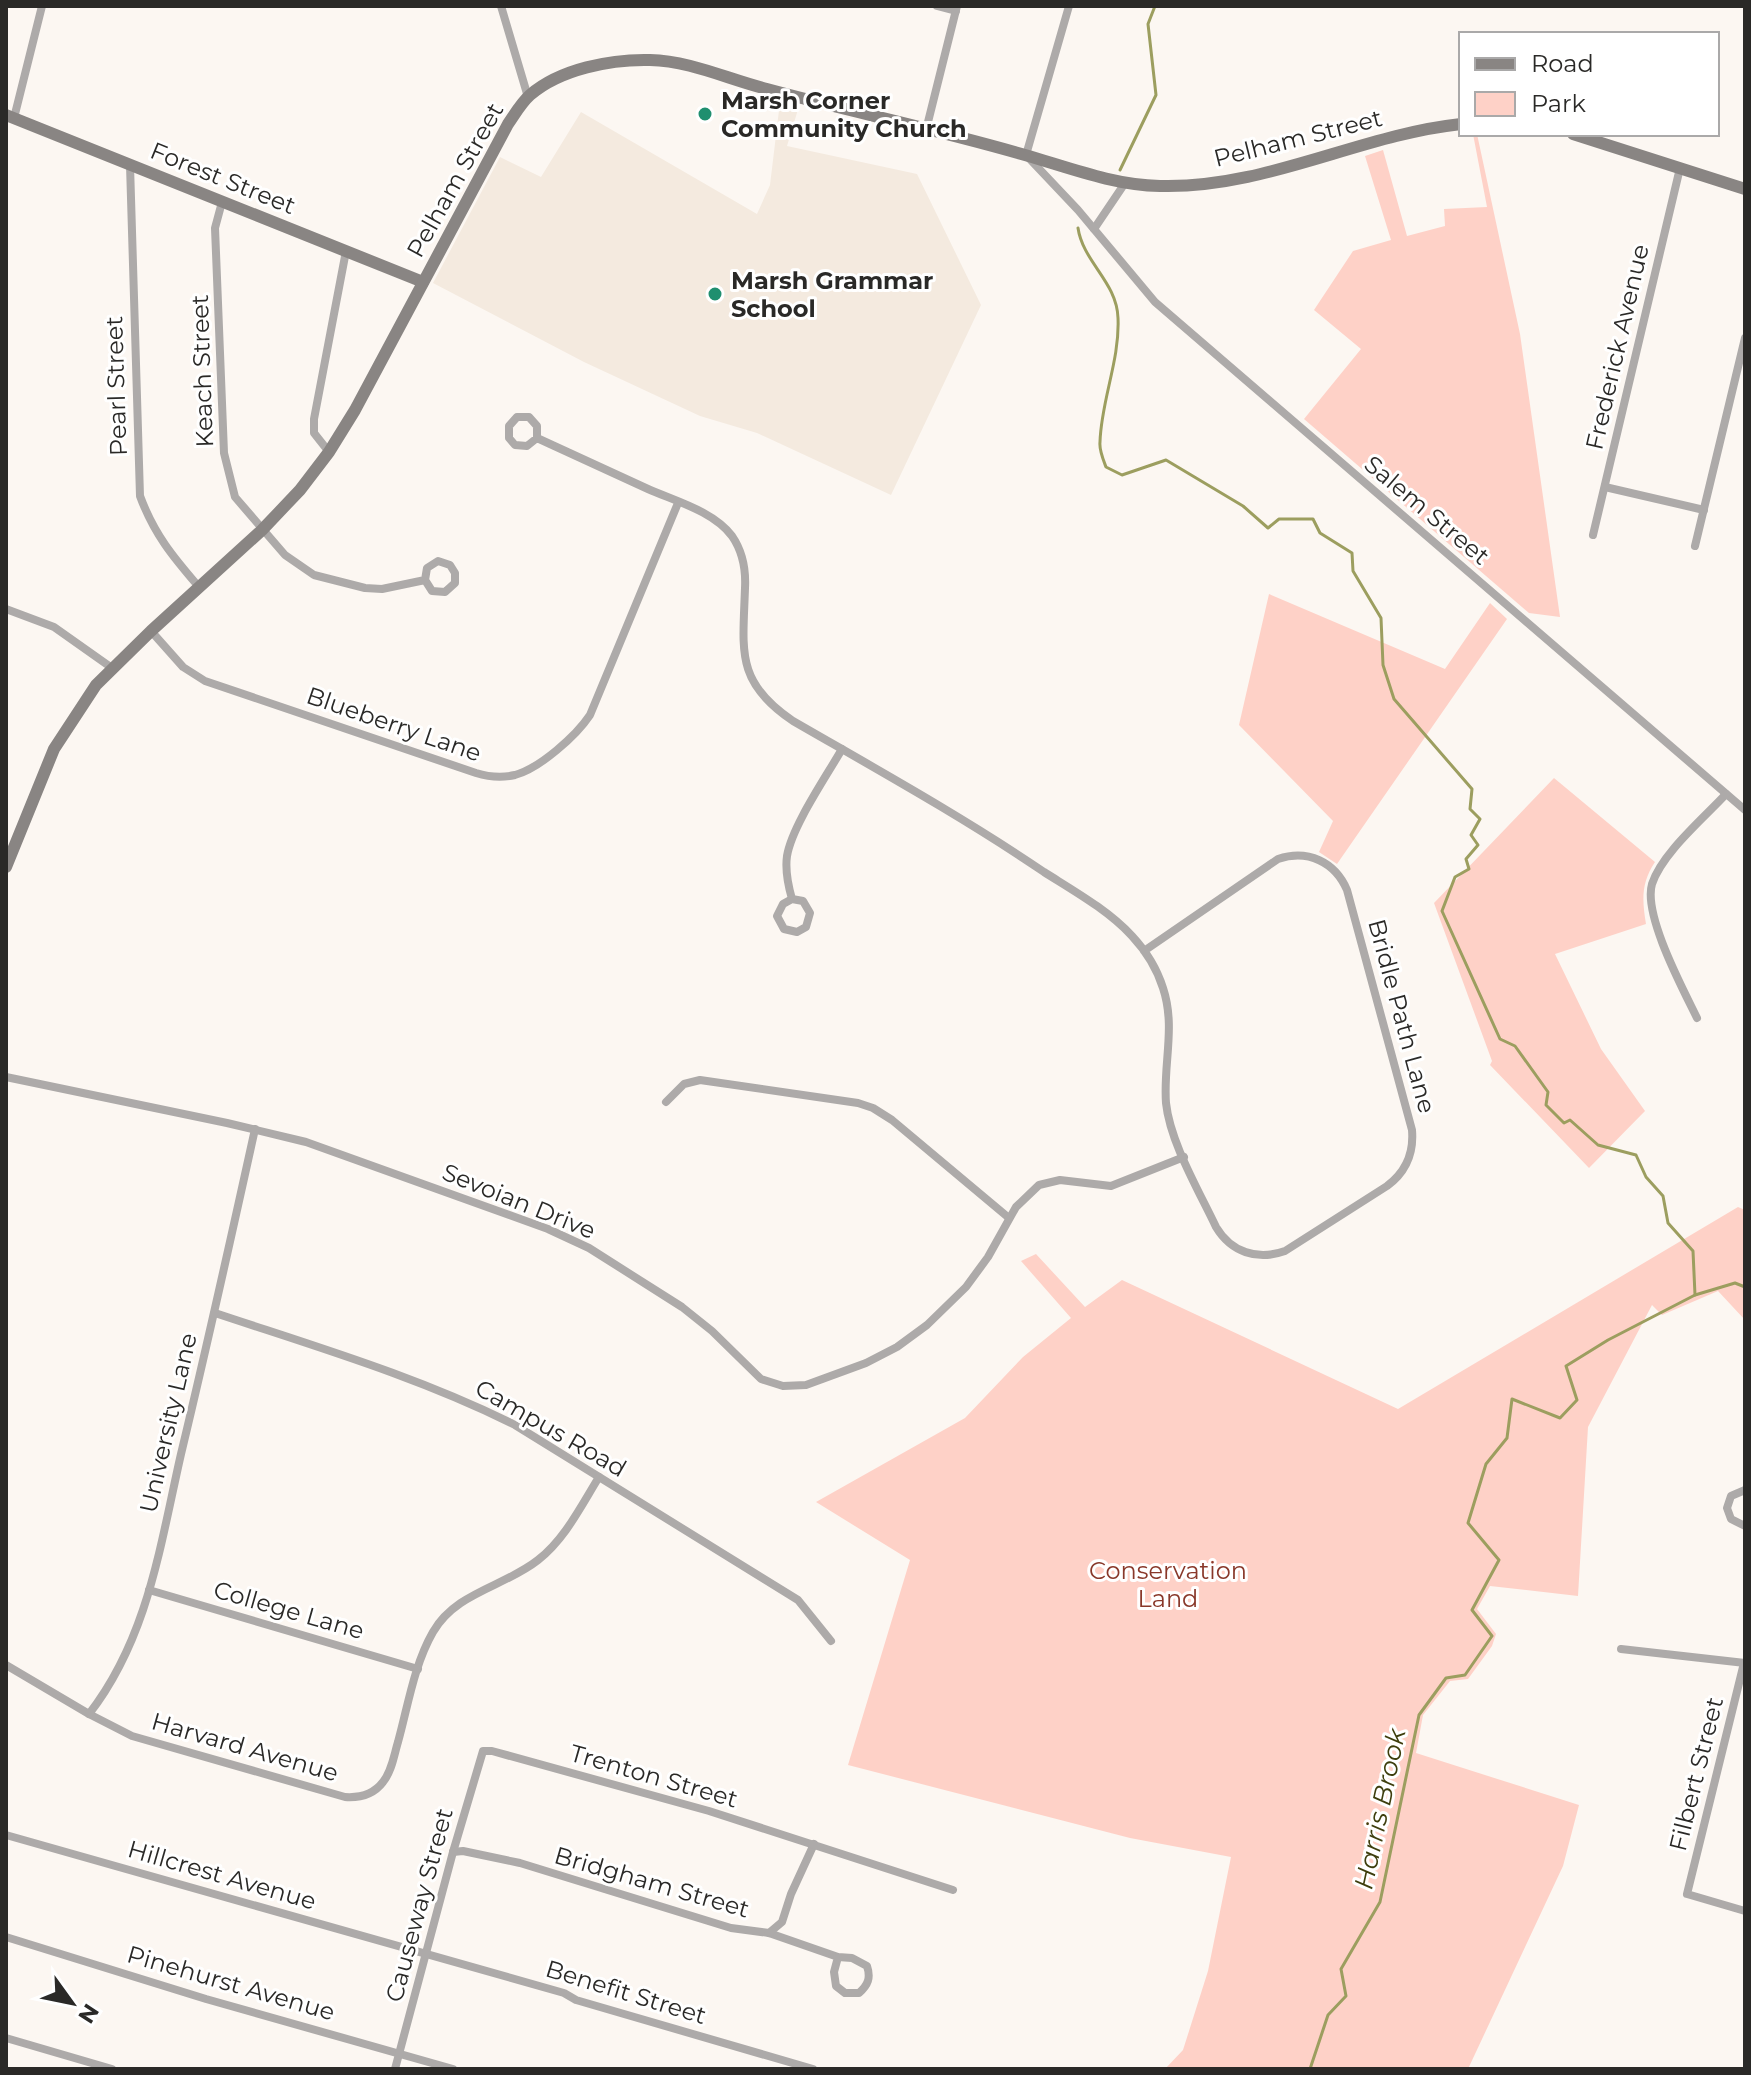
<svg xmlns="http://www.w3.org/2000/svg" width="1751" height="2075" font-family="Montserrat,sans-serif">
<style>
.built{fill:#f4eadf}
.green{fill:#fed1c7}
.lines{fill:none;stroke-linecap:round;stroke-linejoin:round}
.stream{stroke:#9c9e5f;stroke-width:3}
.street{stroke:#adaaa9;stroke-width:8}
.secondary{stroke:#898583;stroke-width:12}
.poi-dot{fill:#208f6f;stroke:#fff;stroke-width:3}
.labels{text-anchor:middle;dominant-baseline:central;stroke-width:6;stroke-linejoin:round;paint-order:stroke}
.poi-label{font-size:24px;font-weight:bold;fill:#2a2927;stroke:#fff;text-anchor:start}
.street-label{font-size:24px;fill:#2a2927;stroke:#fff}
.park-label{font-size:24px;fill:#89382a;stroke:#fff}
.water-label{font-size:26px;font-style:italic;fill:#3e3e0d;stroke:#fff}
</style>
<rect width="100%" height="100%" fill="#fcf7f2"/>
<polygon class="built" points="780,102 799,106 787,146 917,174 981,305 891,495 757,433 700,416 584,362 433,283 500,157 541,177 581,112 757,214 770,185"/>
<g class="green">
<polygon points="1473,134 1477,134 1520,334 1560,617 1529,613 1304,419 1361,349 1314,310 1353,251 1391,240 1365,156 1383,150 1407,236 1445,226 1444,209 1487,207"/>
<polygon points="1269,594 1445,669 1490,603 1507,619 1337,864 1319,852 1333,821 1239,725"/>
<path d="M 1554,778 L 1655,862 C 1641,883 1642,900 1646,924 L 1555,954 L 1601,1049 L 1645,1111 L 1589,1168 L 1490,1065 L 1492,1061 L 1434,903 Z"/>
<polygon points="1738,1207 1745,1210 1745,1320 1718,1291 1662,1315 1652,1305 1588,1427 1578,1596 1490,1586 1477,1609 1496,1634 1492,1646 1468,1679 1450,1681 1423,1715 1416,1753 1579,1805 1563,1866 1468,2069 1165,2069 1183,2050 1208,1971 1231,1857 1130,1838 848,1765 910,1560 816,1502 965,1418 1023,1357 1071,1318 1021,1261 1036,1254 1085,1307 1122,1280 1398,1409"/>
</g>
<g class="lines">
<g class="stream">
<polyline points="1120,170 1156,95 1148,24 1155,6"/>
<path d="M 1078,228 C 1083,262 1117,282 1118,318 C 1120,360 1101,401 1100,442 C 1099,450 1103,459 1106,467 L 1122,475 L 1166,460 L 1243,506 L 1268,528 L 1279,519 L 1313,519 L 1320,533 L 1352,553 L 1353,571 L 1381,618 L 1383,665 L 1394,699 L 1472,789 L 1470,809 L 1480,819 L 1471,835 L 1478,845 L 1466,859 L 1469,869 L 1455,877 L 1442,911 L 1500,1039 L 1515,1046 L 1548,1092 L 1546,1105 L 1564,1123 L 1570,1120 L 1598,1145 L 1636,1155 L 1646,1177 L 1663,1196 L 1668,1223 L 1693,1251 L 1695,1295 L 1608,1340 L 1566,1366 L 1577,1400 L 1560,1418 L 1512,1399 L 1507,1438 L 1486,1464 L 1468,1523 L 1499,1560 L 1472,1610 L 1492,1636 L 1465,1675 L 1446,1678 L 1419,1715 L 1380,1902 L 1341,1969 L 1346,1996 L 1328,2015 L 1310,2069"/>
<polyline points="1695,1295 1735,1283 1745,1287"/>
</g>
<g class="street">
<polyline points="501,6 528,97"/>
<polyline points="937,6 956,11"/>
<polyline points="1069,6 1026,155 1078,210 1155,302 1745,810"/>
<polyline points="14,118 42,6"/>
<polyline points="926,130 957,6"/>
<path d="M 130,165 L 140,496 C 154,534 173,557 199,587"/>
<polyline points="222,202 215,228 224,453 235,497 285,555 314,575 365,588 382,589 425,580 427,568 438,561 450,565 455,573 455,583 445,592 432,591 425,580"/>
<polyline points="1094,229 1125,183"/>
<path d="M 537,438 L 537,426 L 529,417 L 517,417 L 509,426 L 509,438 L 515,445 L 527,446 L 537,438 C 574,455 611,472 648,489 C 675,501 713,511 732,536 C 743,552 746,569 745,588 C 743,651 735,682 793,721 C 878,770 963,817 1044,872 C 1074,891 1108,910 1132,936 C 1146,951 1157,969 1163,988 C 1176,1027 1163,1064 1166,1103 C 1170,1142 1199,1191 1216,1227 C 1231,1252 1257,1261 1285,1251 L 1387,1186 C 1406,1172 1414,1154 1412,1130 L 1347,890 C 1335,862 1308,849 1278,859 L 1144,951"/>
<polyline points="329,452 314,433 314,419 346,251"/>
<polyline points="1605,487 1704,510"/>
<polyline points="1593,535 1680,168"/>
<polyline points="1695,546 1745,338"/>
<polyline points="6,609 54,627 112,668"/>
<path d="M 151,631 L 183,667 L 205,681 L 476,773 C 489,777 502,778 515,775 C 540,768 576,736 590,715 L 678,503"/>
<path d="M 792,899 L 783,904 L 777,916 L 784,929 L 797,932 L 806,927 L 810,913 L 803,901 L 792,899 C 788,885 785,870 787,856 C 792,826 826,777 842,749"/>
<path d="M 1697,1018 C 1683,989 1643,915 1652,884 C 1662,853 1704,818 1726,794"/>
<polyline points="6,1077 227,1123 306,1142 548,1229 589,1248 682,1307 712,1331 761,1379 783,1386 806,1385 866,1363 897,1347 927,1325 966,1287 988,1257 1016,1207 1039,1185 1060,1180 1111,1186 1184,1157"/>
<polyline points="666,1102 684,1084 700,1080 858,1103 873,1108 892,1120 1009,1218"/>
<path d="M 215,1313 C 317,1347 419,1377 515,1425 L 798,1600 L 831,1641"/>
<polyline points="1745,1490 1731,1496 1727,1508 1731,1519 1745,1526"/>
<polyline points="149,1590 418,1669"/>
<polyline points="1621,1649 1745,1663"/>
<polyline points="1744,1663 1687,1894 1745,1911"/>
<path d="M 6,1665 L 89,1714 L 132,1736 L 345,1797 C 360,1798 374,1794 383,1782 C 392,1771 394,1755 398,1742 C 408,1706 414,1665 433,1632 C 456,1592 504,1587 538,1560 C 565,1539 581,1506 599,1477"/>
<path d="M 89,1714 C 148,1638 160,1546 181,1454 C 207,1346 231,1238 255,1129"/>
<polyline points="6,1835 564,1993 576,2000 813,2069"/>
<path d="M 453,1852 L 463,1851 L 520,1863 L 731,1928 L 769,1933 L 838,1957 L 852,1958 L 867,1966 C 871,1978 868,1985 859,1993 L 845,1993 L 836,1986 L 834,1972 L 838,1957"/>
<polyline points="769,1933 782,1922 791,1894 814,1844"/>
<polyline points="6,1937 206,1999 453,2069"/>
<polyline points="6,2038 112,2069"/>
<polyline points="395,2069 453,1852 483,1751 492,1751 709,1811 953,1890"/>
</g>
<g class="secondary">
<polyline points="6,115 423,282"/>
<polyline points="1573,134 1745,189"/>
<path d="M 6,867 L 54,749 L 96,685 L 151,631 L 262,530 L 300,490 L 329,452 L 355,410 L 508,124 C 515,114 521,103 530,95 C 560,69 611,59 650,60 C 691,61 727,79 767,89 C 852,112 940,130 1025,155 C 1070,168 1113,185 1160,186 C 1265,189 1359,135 1461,124"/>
</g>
</g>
<g class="poi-dot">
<circle cx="705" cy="114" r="8"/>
<circle cx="715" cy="294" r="8"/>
</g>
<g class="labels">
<g class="poi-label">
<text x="721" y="100">Marsh Corner<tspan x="721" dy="28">Community Church</tspan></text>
<text x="731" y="280">Marsh Grammar<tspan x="731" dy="28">School</tspan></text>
</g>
<g class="street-label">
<text transform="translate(1298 138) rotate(-14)">Pelham Street</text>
<text transform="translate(223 178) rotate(22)">Forest Street</text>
<text transform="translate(455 180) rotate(-61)">Pelham Street</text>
<text transform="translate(1617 347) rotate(-77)">Frederick Avenue</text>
<text transform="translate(202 371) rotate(-92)">Keach Street</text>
<text transform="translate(116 386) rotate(-92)">Pearl Street</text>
<text transform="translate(1427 510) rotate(40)">Salem Street</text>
<text transform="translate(394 724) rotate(19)">Blueberry Lane</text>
<text transform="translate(1402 1016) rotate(75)">Bridle Path Lane</text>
<text transform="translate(519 1201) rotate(22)">Sevoian Drive</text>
<text transform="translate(168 1423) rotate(-77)">University Lane</text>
<text transform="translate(551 1428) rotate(30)">Campus Road</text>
<text transform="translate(289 1610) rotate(16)">College Lane</text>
<text transform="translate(245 1747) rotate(16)">Harvard Avenue</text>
<text transform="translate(1696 1774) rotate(-76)">Filbert Street</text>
<text transform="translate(654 1776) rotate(16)">Trenton Street</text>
<text transform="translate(222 1875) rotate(16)">Hillcrest Avenue</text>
<text transform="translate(652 1882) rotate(16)">Bridgham Street</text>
<text transform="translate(419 1905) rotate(-75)">Causeway Street</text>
<text transform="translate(231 1983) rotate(16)">Pinehurst Avenue</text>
<text transform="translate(626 1992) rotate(17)">Benefit Street</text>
</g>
<g class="park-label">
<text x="1168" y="1570">Conservation<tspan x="1168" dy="28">Land</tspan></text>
</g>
<g class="water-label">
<text transform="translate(1380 1809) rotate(-78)">Harris Brook</text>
</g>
</g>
<rect width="1751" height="2075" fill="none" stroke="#2a2927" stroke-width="16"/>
<rect x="1459" y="32" width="260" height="104" fill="#ffffff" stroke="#aaa9a9" stroke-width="2"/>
<rect x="1475" y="58" width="40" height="12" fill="#898583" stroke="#aaa9a9" stroke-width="2"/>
<text x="1531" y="72" font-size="24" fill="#2a2927">Road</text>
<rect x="1475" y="92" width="40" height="24" fill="#fed1c7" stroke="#aaa9a9" stroke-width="2"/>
<text x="1531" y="112" font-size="24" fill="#2a2927">Park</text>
<g transform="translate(72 2003) rotate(123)" stroke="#ffffff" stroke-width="6" paint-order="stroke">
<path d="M0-6L14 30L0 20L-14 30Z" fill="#2a2927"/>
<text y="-12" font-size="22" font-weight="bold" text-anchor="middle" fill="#2a2927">N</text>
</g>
</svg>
